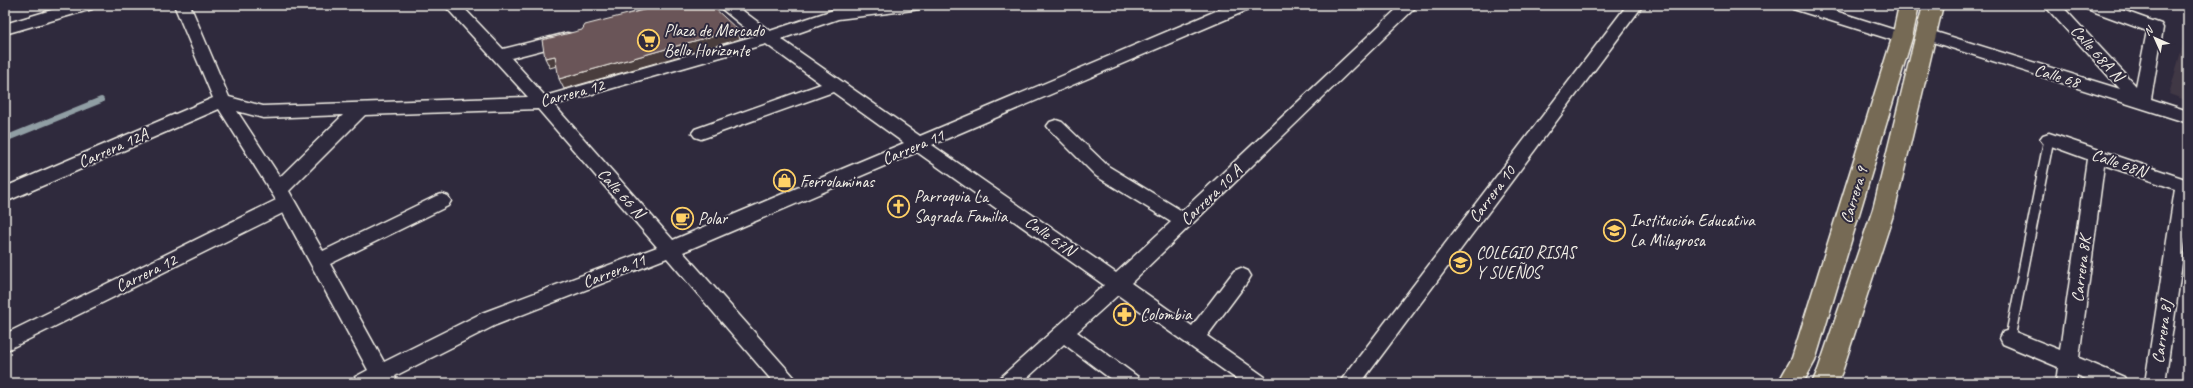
<svg xmlns="http://www.w3.org/2000/svg" width="2193" height="388" font-family="Caveat,sans-serif">
<style>
.built{fill:#413745}
.lines{fill:none;stroke-linecap:round;stroke-linejoin:round}
.stream{stroke:#909ea4;stroke-width:6}
.service-casing{stroke:#f4f1e8;stroke-width:12}
.minor-casing{stroke:#f4f1e8;stroke-width:3}
.primary-casing{stroke:#f4f1e8;stroke-width:3}
.service{stroke:#2f2a3d;stroke-width:9}
.minor{fill:#2f2a3d;fill-rule:evenodd}
.primary{fill:#766a54;fill-rule:evenodd}
.shaded-wall{fill:#4a3c3e;stroke:#f4f1e8}
.building{fill:#6a5559;stroke:#f4f1e8}
.labels{text-anchor:middle;dominant-baseline:central;stroke-width:4;stroke-linejoin:round;paint-order:stroke}
.poi-label{font-size:17px;fill:#f4f1e8;stroke:#2f2a3d;text-anchor:start}
.street-label{font-size:17px;fill:#f4f1e8;stroke:#2f2a3d}
</style>
<rect width="100%" height="100%" fill="#2f2a3d"/>
<filter id="ink" filterUnits="userSpaceOnUse"><feTurbulence type="fractalNoise" baseFrequency=".025" numOctaves="2"/><feDisplacementMap in="SourceGraphic" scale="8" xChannelSelector="R" yChannelSelector="G"/><feConvolveMatrix kernelMatrix="1 2 1 2 8 2 1 2 1" color-interpolation-filters="sRGB"/></filter>
<g filter="url(#ink)">
<polygon class="built" points="2186,34 2188,34 2188,101 2169,94"/>
<g class="lines">
<polyline class="stream" points="5,139 101,100"/>
<defs>
<polyline id="service" points="2010,338 2049,139"/>
<g id="minor">
<polygon points="68,5 94,5 92,9 5,34 5,24"/>
<path d="M 174,5 L 190,5 L 229,97 L 263,106 L 528,97 L 444,5 L 461,5 L 503,49 L 567,33 L 573,34 L 575,38 L 573,42 L 511,58 L 545,96 L 755,36 L 717,5 L 735,5 L 770,31 L 836,9 L 869,5 L 921,5 L 919,9 L 913,10 L 838,19 L 781,39 L 920,136 L 1230,5 L 1252,5 L 1250,9 L 932,145 L 1116,273 L 1171,222 L 1096,176 L 1050,130 L 1047,126 L 1050,122 L 1056,120 L 1062,122 L 1108,166 L 1182,211 L 1401,5 L 1418,5 L 1131,283 L 1192,326 L 1234,271 L 1241,268 L 1248,271 L 1251,276 L 1248,281 L 1207,336 L 1265,377 L 1268,383 L 1242,383 L 1118,295 L 1077,332 L 1138,377 L 1141,383 L 1116,383 L 1064,344 L 1022,383 L 998,383 L 1001,377 L 1104,285 L 917,152 L 683,252 L 794,377 L 797,383 L 774,383 L 667,258 L 496,325 L 395,376 L 398,383 L 352,383 L 355,377 L 368,370 L 283,213 L 5,351 L 5,334 L 276,200 L 219,109 L 5,202 L 5,187 L 213,98 ZM 766,44 L 821,84 L 695,129 L 692,133 L 695,137 L 701,139 L 707,137 L 833,92 L 904,143 L 673,240 L 554,105 ZM 538,109 L 657,247 L 482,313 L 384,362 L 330,264 L 448,206 L 451,201 L 448,196 L 442,194 L 436,196 L 323,251 L 289,191 L 365,115 ZM 237,111 L 263,118 L 343,115 L 280,177 Z"/>
<polygon points="1627,5 1643,5 1361,383 1339,383"/>
<polygon points="1791,5 1816,5 1908,34 1910,38 1908,42 1902,43 1793,9"/>
<polygon points="2044,5 2061,5 2136,86 2147,31 2087,9 2085,5 2108,5 2161,24 2163,28 2151,99 2188,111 2188,123 1920,38 1918,34 1920,30 1926,29 2120,89"/>
<polygon points="2049,133 2188,180 2188,221 2165,383 2145,383 2175,189 2104,165 2079,358 2124,377 2127,383 2095,383 2077,375 2076,383 2056,383 2058,367 2003,344 2000,338 2003,332 2010,330 2060,350 2087,159 2043,143 2040,139 2043,135"/>
</g>
<g id="primary">
<polygon points="1899,5 1919,5 1912,38 1815,361 1803,383 1778,383 1792,358 1892,38"/>
<polygon points="1923,5 1943,5 1895,209 1842,372 1837,383 1812,383 1818,370 1873,209"/>
</g>
</defs>
<use href="#service" class="service-casing"/>
<use href="#minor" class="minor-casing"/>
<use href="#primary" class="primary-casing"/>
<use href="#service" class="service"/>
<use href="#minor" class="minor"/>
<use href="#primary" class="primary"/>
</g>
<g class="shaded-wall">
<polygon points="737,29 740,39 564,89 559,79"/>
<polygon points="555,56 560,65 550,68 545,58"/>
</g>
<polygon class="building" points="663,5 711,5 737,29 559,79 555,56 545,58 542,40 582,30 585,25"/>
</g>
<defs>
<symbol id="supermarket-ring" viewBox="-11 -11 22 22"><circle r="9.5" fill="#2f2a3d" stroke="#ffd166" stroke-width="1.5"/><path d="M-6-5.5h2.5l.6 2H6L4.5 2H-2.5L-4.4-4H-6ZM-1.5 3.2a1.3 1.3 0 1 0 .1 0ZM3 3.2a1.3 1.3 0 1 0 .1 0Z" fill="#ffd166"/></symbol>
<symbol id="shop-ring" viewBox="-11 -11 22 22"><circle r="9.5" fill="#2f2a3d" stroke="#ffd166" stroke-width="1.5"/><path d="M-5-2.5h2.3a2.7 3.5 0 0 1 5.4 0H5L5.5 6h-11ZM-1.5-2.5h3a1.5 2.3 0 0 0-3 0Z" fill="#ffd166"/></symbol>
<symbol id="church-ring" viewBox="-11 -11 22 22"><circle r="9.5" fill="#2f2a3d" stroke="#ffd166" stroke-width="1.5"/><path d="M-1.2-6h2.4v3.5h3.3v2.4h-3.3V6h-2.4V-.1h-3.3v-2.4h3.3Z" fill="#ffd166"/></symbol>
<symbol id="cafe-ring" viewBox="-11 -11 22 22"><circle r="9.5" fill="#2f2a3d" stroke="#ffd166" stroke-width="1.5"/><path d="M-5.5-4.5H6V0H3Q3 3.5 0 3.5H-2.5Q-5.5 3.5-5.5 0ZM3-3.2v2h1.7v-2ZM-6 4.5H4V6H-6Z" fill="#ffd166"/></symbol>
<symbol id="school-ring" viewBox="-11 -11 22 22"><circle r="9.5" fill="#2f2a3d" stroke="#ffd166" stroke-width="1.5"/><path d="M0-5L7-2L0 1L-7-2ZM-4 1L0 2.5L4 1V4Q0 6-4 4Z" fill="#ffd166"/></symbol>
<symbol id="pharmacy-ring" viewBox="-11 -11 22 22"><circle r="9.5" fill="#2f2a3d" stroke="#ffd166" stroke-width="1.5"/><path d="M-2-6h4v4h4v4h-4v4h-4v-4h-4v-4h4Z" fill="#ffd166"/></symbol>
</defs>
<g fill-rule="evenodd">
<use href="#supermarket-ring" x="636" y="28" width="25" height="25"/>
<use href="#shop-ring" x="772" y="168" width="25" height="25"/>
<use href="#church-ring" x="886" y="194" width="25" height="25"/>
<use href="#cafe-ring" x="670" y="206" width="25" height="25"/>
<use href="#school-ring" x="1602" y="218" width="25" height="25"/>
<use href="#school-ring" x="1448" y="250" width="25" height="25"/>
<use href="#pharmacy-ring" x="1112" y="302" width="25" height="25"/>
</g>
<g class="labels">
<g class="poi-label">
<text x="664" y="30">Plaza de Mercado<tspan x="664" dy="20">Bello Horizonte</tspan></text>
<text x="800" y="181">Ferrolaminas</text>
<text x="914" y="196">Parroquia La<tspan x="914" dy="20">Sagrada Familia</tspan></text>
<text x="698" y="218">Polar</text>
<text x="1630" y="220">Institución Educativa<tspan x="1630" dy="20">La Milagrosa</tspan></text>
<text x="1476" y="252">COLEGIO RISAS<tspan x="1476" dy="20">Y SUEÑOS</tspan></text>
<text x="1140" y="314">Colombia</text>
</g>
<g class="street-label">
<text transform="translate(2097 53) rotate(48)">Calle 68A N</text>
<text transform="translate(2057 76) rotate(17)">Calle 68</text>
<text transform="translate(572 93) rotate(-15)">Carrera 12</text>
<text transform="translate(913 147) rotate(-23)">Carrera 11</text>
<text transform="translate(113 148) rotate(-24)">Carrera 12A</text>
<text transform="translate(2119 163) rotate(19)">Calle 68N</text>
<text transform="translate(621 193) rotate(48)">Calle 66 N</text>
<text transform="translate(1492 194) rotate(-53)">Carrera 10</text>
<text transform="translate(1211 195) rotate(-44)">Carrera 10 A</text>
<text transform="translate(1854 195) rotate(-73)">Carrera 9</text>
<text transform="translate(1050 236) rotate(35)">Calle 67N</text>
<text transform="translate(2081 269) rotate(-83)">Carrera 8K</text>
<text transform="translate(614 271) rotate(-21)">Carrera 11</text>
<text transform="translate(146 273) rotate(-26)">Carrera 12</text>
<text transform="translate(2162 332) rotate(-82)">Carrera 8J</text>
</g>
</g>
<rect width="2193" height="388" fill="none" stroke="#2f2a3d" stroke-width="20"/>
<rect x="10" y="10" width="2173" height="368" fill="none" stroke="#f4f1e8" stroke-width="1.5" filter="url(#ink)"/>
<g transform="translate(2155 38) rotate(315)" stroke="#2f2a3d" stroke-width="3" paint-order="stroke">
<path d="M0-3L7 15L0 10L-7 15Z" fill="#f4f1e8"/>
<text y="-6" font-size="11" font-weight="bold" text-anchor="middle" fill="#f4f1e8">N</text>
</g>
</svg>
